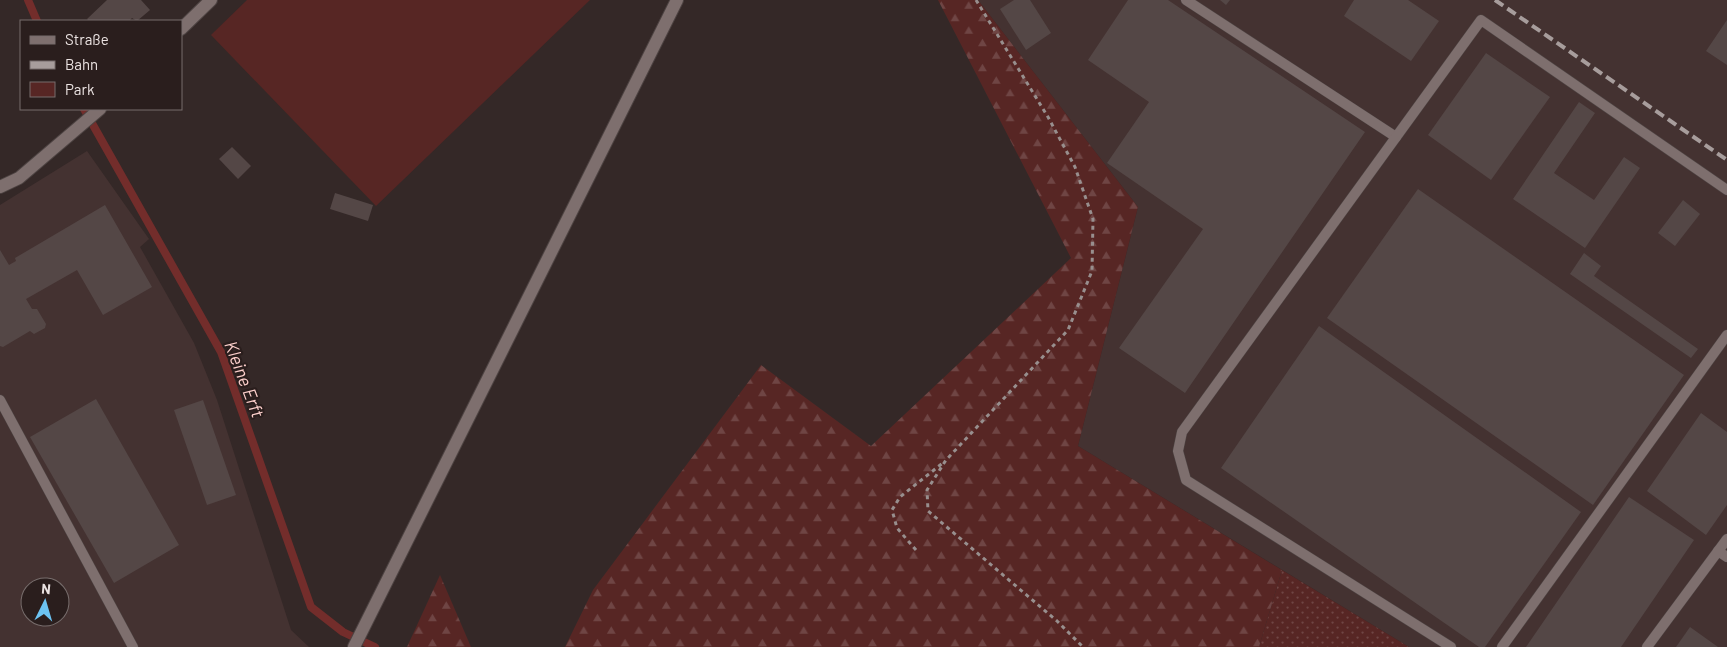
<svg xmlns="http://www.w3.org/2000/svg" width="1727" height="647" font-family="Barlow,sans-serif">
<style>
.built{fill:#443231;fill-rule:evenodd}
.grass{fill:url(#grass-dots)}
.forest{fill:url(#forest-firs)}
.green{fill:#572624}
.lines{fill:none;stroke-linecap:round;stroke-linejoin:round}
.stream{stroke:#732d2b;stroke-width:8}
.building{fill:#544746}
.service-casing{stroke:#4d4342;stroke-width:11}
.minor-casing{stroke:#4d4342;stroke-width:14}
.secondary-casing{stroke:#4d4342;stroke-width:14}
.path{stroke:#988f8e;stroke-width:3;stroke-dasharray:4 4;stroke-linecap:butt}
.service{stroke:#7e6f6e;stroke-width:10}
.minor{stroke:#7e6f6e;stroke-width:12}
.secondary{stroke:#7e6f6e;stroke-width:12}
.rail{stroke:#a79d9c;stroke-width:4;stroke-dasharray:10 5;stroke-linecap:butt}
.labels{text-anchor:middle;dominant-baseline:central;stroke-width:4.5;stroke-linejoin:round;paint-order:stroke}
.water-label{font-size:18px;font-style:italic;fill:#fed1cd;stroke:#2a1e1d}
</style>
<defs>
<pattern id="grass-dots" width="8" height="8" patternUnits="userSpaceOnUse" patternTransform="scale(1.25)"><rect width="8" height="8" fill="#572624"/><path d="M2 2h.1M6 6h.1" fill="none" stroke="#6f4544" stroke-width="1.8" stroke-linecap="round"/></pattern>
<pattern id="forest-firs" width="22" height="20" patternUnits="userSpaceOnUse" patternTransform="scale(1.25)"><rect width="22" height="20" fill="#572624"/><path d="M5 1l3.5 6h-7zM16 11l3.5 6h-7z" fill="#6f4544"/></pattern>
</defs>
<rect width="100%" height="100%" fill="#342827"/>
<g class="built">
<polygon points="978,0 1727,0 1727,647 1409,647 1078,446 1138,207"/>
<path d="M 87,151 L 149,239 L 140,247 L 194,343 L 217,400 L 291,630 L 309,647 L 0,647 L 0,205 ZM 30,587 L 60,587 L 60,617 L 30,617 Z"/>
</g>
<polygon class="grass" points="1282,570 1409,647 1259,647"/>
<g class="forest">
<polygon points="938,0 978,0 1138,207 1078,446 1282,570 1259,647 565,647 593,590 761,365 871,446 1071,258"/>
<polygon points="440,575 471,647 407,647"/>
</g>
<polygon class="green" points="247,0 590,0 376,206 211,35"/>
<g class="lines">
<g class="stream">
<polyline points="28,0 37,21"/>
<polyline points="84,109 221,352 311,607 343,632 375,647"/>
</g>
</g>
<g class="building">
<polygon points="107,0 141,0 150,10 137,21 132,18 129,21 89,21 87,19"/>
<polygon points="1014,0 1030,0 1051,33 1026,50 1000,9"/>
<polygon points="1128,0 1168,0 1365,132 1185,393 1119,348 1203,229 1107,163 1149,102 1088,60"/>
<polygon points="1220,0 1230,0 1226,5"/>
<polygon points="1354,0 1408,0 1439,21 1411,61 1344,16"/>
<polygon points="1727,20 1727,65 1706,51"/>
<polygon points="1486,53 1550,97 1491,180 1428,135"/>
<polygon points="1579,102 1595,113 1554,173 1594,200 1624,157 1640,168 1585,248 1513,199"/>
<polygon points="232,147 251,166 238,179 219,159"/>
<polygon points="1418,189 1684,375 1593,505 1327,318"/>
<polygon points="335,193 373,205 368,221 330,209"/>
<polygon points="1683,200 1700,214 1675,246 1658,233"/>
<polygon points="105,205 152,287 103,315 77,270 26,299 32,309 37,309 46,324 45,328 34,334 30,331 3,347 0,346 0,250 9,265 16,261 15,258"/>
<polygon points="1584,253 1601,266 1594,276 1698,349 1691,358 1570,274"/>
<polygon points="1319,326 1581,512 1485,647 1479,647 1221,468"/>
<polygon points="96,399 179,545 114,583 30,437"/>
<polygon points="203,400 236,495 207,505 174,410"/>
<polygon points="1701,413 1727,432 1727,505 1706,535 1647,491"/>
<polygon points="1629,497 1694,540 1621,647 1526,647"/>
<polygon points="1690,627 1718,647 1676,647"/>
</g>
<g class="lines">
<defs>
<g id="service">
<polyline points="1186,0 1396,137"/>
<polyline points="0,400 133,647"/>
<polyline points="1718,551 1727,557"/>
<polyline points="1451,647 1186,480 1178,451 1182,432 1481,20 1727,190"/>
<polyline points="1502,647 1727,335"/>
<polyline points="1647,647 1727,539"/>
</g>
<g id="minor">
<polyline points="181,29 211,0"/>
<polyline points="0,187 19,178 100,109"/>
</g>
<polyline id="secondary" points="354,647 677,0"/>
</defs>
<use href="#service" class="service-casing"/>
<use href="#minor" class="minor-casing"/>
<use href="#secondary" class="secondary-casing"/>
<g class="path">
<polyline points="976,0 1048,117 1075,167 1093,219 1092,271 1068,330 946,460 927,490 928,511 1057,621 1083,647"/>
<polyline points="916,550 897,528 892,510 900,497 944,462"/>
</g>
<use href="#service" class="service"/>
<use href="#minor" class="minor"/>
<use href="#secondary" class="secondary"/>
<polyline class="rail" points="1495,0 1727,160"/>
</g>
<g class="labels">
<g class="water-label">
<text transform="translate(245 379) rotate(69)">Kleine Erft</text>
</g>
</g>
<rect x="20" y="20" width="162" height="90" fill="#2a1e1d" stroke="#776d6c"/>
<rect x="30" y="36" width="25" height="8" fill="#7e6f6e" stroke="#776d6c"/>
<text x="65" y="45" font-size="15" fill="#ebe3e2">Straße</text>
<rect x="30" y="61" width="25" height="8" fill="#a79d9c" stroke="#776d6c"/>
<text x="65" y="70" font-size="15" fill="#ebe3e2">Bahn</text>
<rect x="30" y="82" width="25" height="15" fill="#572624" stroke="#776d6c"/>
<text x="65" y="95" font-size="15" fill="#ebe3e2">Park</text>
<g transform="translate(45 602) rotate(5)"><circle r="24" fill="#2a1e1d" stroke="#776d6c"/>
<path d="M0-4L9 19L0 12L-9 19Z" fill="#6cc3f2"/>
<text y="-8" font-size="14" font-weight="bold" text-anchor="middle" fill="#ebe3e2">N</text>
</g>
</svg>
